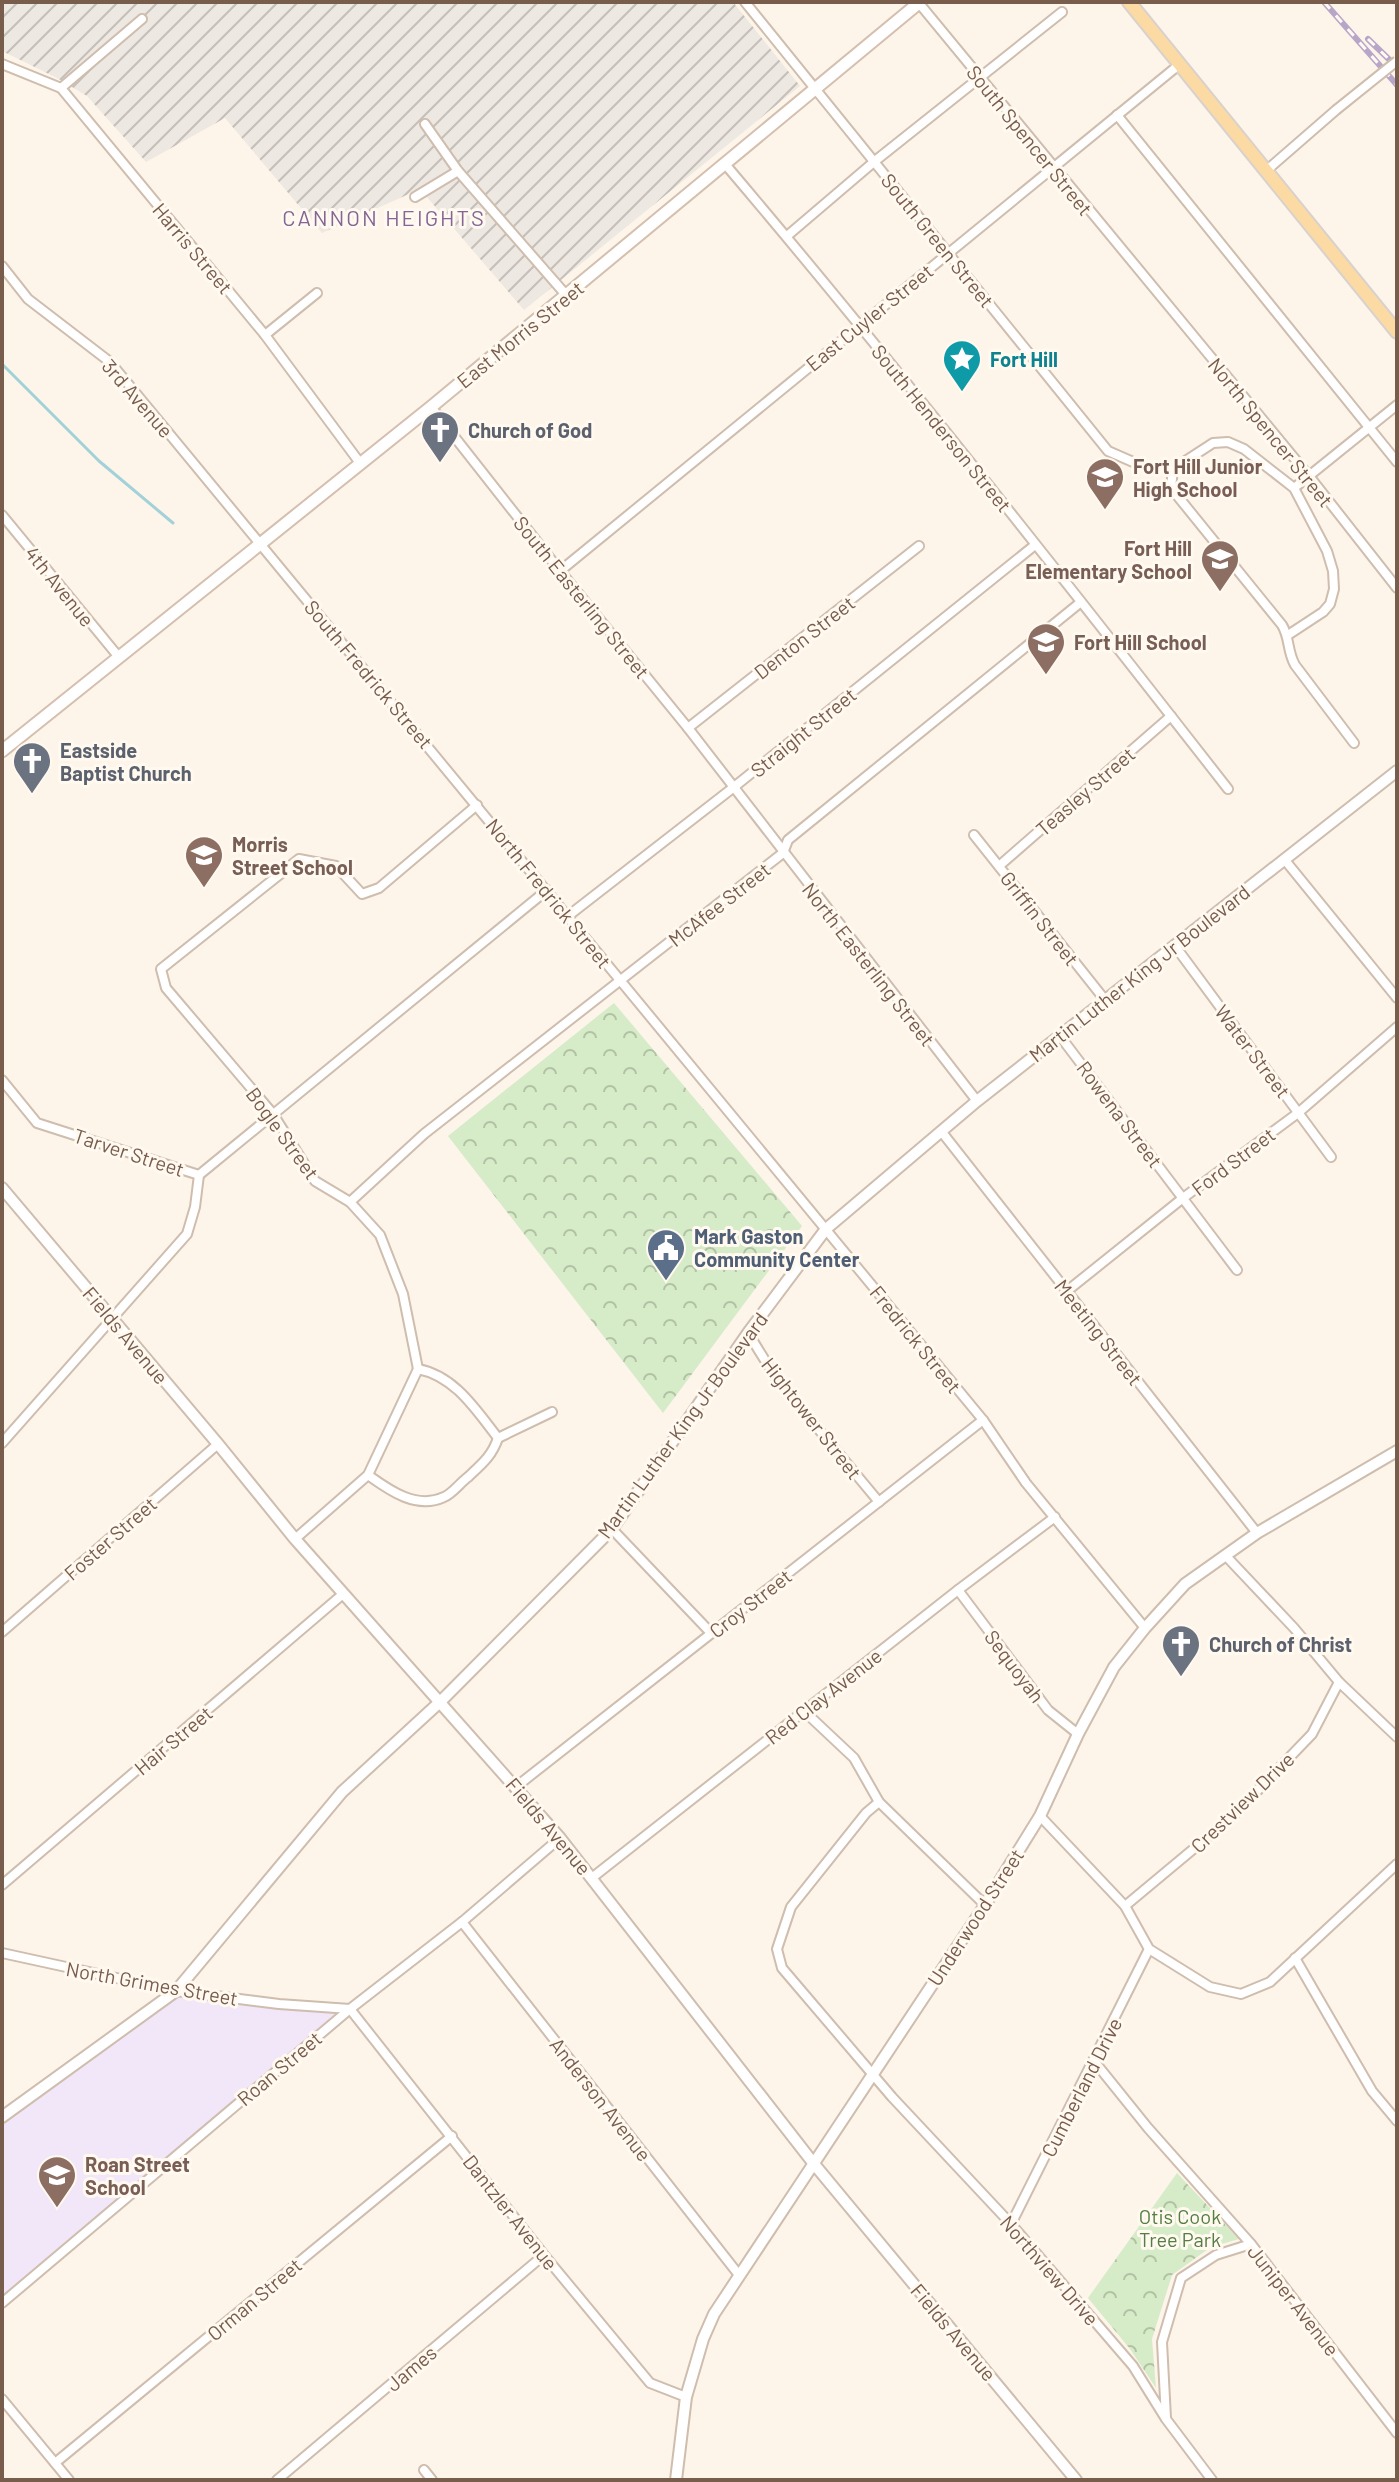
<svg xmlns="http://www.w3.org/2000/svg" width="1399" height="2482" font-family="Barlow,sans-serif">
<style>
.industrial{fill:url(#industrial-furrows)}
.education{fill:#f2e6f9}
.park{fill:url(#park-crowns)}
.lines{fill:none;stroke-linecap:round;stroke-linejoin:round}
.stream{stroke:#a3d1d9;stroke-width:3}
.minor-casing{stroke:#cfbdae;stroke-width:12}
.tertiary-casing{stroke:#cfbdae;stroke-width:14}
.secondary-casing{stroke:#d5bfae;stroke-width:15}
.primary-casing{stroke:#d9d1cd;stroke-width:16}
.minor{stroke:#fff;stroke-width:8}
.tertiary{stroke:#fff;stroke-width:10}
.secondary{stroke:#fff;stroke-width:11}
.primary{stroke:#fbdaa3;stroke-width:12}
.rail-casing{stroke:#b8a6c8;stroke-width:6}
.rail{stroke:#fff9f0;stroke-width:3;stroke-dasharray:9;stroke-linecap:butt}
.minor-bridge-casing{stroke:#cfbdae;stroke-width:12;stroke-linecap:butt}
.minor-bridge{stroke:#fff;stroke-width:8}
.labels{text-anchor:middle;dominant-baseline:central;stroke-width:6;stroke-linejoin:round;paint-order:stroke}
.street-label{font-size:20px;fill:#785c4c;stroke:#fff9f0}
.culture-label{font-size:20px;font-weight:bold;fill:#0d838f;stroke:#fff9f0;text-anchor:start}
.worship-label{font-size:20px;font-weight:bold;fill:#5b616d;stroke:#fff9f0;text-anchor:start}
.education-label{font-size:20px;font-weight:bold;fill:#785e54;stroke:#fff9f0;text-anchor:start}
.service-label{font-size:20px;font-weight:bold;fill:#4e5e75;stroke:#fff9f0;text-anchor:start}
.park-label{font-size:20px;fill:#547e43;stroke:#fff9f0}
.neighbourhood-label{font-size:22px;letter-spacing:2px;fill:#846594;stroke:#fff9f0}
</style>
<defs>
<pattern id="industrial-furrows" width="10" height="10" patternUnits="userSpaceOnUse" patternTransform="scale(2)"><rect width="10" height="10" fill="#eee8e2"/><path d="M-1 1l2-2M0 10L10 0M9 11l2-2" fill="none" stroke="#c6bfb9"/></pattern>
<pattern id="park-crowns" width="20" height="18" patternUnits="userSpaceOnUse" patternTransform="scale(2)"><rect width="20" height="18" fill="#d6ebc7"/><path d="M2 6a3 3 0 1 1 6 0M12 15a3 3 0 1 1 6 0" fill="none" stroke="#b2c2a4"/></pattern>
</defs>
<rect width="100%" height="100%" fill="#fdf5ea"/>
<polygon class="industrial" points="2,2 733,2 800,86 524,310 420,189 322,233 225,118 146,162 87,96 57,78 2,51"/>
<polygon class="education" points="176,1991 350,2009 2,2301 2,2117"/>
<g class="park">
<polygon points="614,1003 802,1226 663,1413 448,1136"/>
<polygon points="1177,2173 1239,2239 1211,2247 1172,2275 1152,2339 1156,2388 1130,2349 1088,2298"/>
</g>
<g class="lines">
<polyline class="stream" points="2,364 99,461 173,523"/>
<defs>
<g id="minor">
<polyline points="745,2 1108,451 1140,465"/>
<polyline points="918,2 1309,476 1397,588"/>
<polyline points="2,64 61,88 265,335 360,463"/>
<polyline points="61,88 142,19"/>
<polyline points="1117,115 1397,462"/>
<polyline points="425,124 458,171 567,296"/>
<path d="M 725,164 C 898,368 1064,579 1228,789"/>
<polyline points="1267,170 1336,110"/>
<polyline points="415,197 458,171"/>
<polyline points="787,236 875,161 1062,12"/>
<polyline points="2,266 28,299 110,362 983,1420 1026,1483 1145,1628"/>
<polyline points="265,335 317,293"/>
<polyline points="431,407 560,571 688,728 977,1101"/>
<polyline points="1294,488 1397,405"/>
<polyline points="2,515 118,656"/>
<polyline points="560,571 1180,64"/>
<path d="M 1288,635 L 1323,612 L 1330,604 L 1334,589 L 1333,571 L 1327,551 L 1294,488 L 1244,449 L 1228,442 L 1213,443 L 1173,469 L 1171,488 L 1282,625 C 1290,638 1287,651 1295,665 L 1354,743"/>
<polyline points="688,728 919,546"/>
<polyline points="974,835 1105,1000"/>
<polyline points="1284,859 1397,998"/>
<polyline points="999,866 1171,716"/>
<polyline points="568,916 734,787 1035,545"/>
<polyline points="1175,946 1331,1157"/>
<polyline points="1060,1036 1237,1270"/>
<polyline points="2,1080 37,1123 199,1175 195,1207 187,1234 2,1443"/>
<polyline points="941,1131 1257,1533"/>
<polyline points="199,1175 547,890"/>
<polyline points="350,1202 424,1134 783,853 788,840 1081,602"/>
<polyline points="1067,1291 1183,1198 1298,1113 1397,1027"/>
<polyline points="748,1333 776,1378 879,1502"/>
<polyline points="418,1369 403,1294 380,1235 350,1202 315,1181 273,1114 166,988 161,969 299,859 336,866 362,894 379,888 477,805"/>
<path d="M 418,1369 C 455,1376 476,1410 498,1438"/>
<polyline points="498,1438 552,1412"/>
<path d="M 368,1475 C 389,1490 416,1510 444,1497 C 452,1494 460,1483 468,1477 C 482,1464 492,1456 498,1438"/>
<polyline points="612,1529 711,1633"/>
<polyline points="295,1539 368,1475 418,1369"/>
<polyline points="1225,1555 1294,1628 1339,1682 1397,1737"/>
<polyline points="958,1590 1048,1710 1078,1734"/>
<polyline points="2,1632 218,1444"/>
<polyline points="804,1711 854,1758 879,1802"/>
<polyline points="517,1786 983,1420"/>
<polyline points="1040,1816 1125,1906 1149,1949 1210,1987 1241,1994 1270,1982 1397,1864"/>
<polyline points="593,1877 958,1590 1055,1517"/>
<polyline points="2,1885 343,1594"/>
<polyline points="985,1905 879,1802 866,1813 791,1907 777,1949 782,1968 892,2097 1011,2224 1133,2366 1166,2419 1212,2480"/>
<polyline points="1125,1906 1233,1816 1312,1734 1339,1682"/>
<polyline points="462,1922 739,2275"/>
<polyline points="2,1953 176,1991 279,2004 350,2009 544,2255 650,2383 686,2397"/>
<polyline points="1295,1958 1372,2091 1397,2121"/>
<polyline points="1094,2061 1148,2128 1251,2244 1397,2433"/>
<polyline points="1011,2224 1149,1949"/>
<polyline points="2,2303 350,2009 462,1922 560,1838"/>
<polyline points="2,2399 69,2480"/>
<polyline points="1166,2418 1162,2342 1181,2278 1216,2255 1251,2244"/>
<polyline points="55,2463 452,2136"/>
<polyline points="424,2470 432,2480"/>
<polyline points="277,2480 544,2255"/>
</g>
<g id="tertiary">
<polyline points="2,1188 218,1444 295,1539 560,1838 814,2164 1076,2480"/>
<polyline points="2,2117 176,1991 342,1792 441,1701 612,1529 748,1333 826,1229 977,1101 1397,771"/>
<polyline points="676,2480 686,2397 703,2339 714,2314 985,1905 1040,1816 1078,1734 1114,1667 1145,1628 1185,1584 1257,1533 1397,1451"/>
</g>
<polyline id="secondary" points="2,751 431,407 920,2"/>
<polyline id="primary" points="1129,2 1397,332"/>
</defs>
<use href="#minor" class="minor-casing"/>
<use href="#tertiary" class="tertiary-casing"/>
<use href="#secondary" class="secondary-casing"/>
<use href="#primary" class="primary-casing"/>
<use href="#minor" class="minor"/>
<use href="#tertiary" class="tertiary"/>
<use href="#secondary" class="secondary"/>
<use href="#primary" class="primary"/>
<defs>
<g id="rail">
<polyline points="1324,2 1397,85"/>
<polyline points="1368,39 1397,67"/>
</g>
</defs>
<use href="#rail" class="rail-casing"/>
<use href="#rail" class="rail"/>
<defs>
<polyline id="minor-bridge" points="1336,110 1397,61"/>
</defs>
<use href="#minor-bridge" class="minor-bridge-casing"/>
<use href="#minor-bridge" class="minor-bridge"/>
</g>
<defs>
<symbol id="sight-pin" viewBox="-11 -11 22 30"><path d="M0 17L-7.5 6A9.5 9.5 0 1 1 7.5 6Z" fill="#0f9aa8" stroke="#fff9f0"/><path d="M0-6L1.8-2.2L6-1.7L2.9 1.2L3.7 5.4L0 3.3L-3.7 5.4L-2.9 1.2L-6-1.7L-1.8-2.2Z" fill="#fff"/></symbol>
<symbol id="church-pin" viewBox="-11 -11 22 30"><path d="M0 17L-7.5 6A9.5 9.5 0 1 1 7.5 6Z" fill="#6b7280" stroke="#fff9f0"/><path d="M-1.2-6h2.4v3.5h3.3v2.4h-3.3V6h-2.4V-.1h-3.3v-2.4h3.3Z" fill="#fff"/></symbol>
<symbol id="school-pin" viewBox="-11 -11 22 30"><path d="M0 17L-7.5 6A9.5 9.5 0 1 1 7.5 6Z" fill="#8d6e63" stroke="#fff9f0"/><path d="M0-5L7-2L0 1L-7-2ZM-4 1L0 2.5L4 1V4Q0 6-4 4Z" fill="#fff"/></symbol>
<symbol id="civic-pin" viewBox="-11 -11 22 30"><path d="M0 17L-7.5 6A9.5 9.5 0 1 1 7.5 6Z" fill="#5c6f8a" stroke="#fff9f0"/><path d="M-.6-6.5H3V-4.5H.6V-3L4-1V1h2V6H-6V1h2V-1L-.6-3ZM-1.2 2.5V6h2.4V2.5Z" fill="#fff"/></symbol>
</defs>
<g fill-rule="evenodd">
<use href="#sight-pin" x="940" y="337" width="44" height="60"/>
<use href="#church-pin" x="418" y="408" width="44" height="60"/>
<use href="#school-pin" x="1083" y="455" width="44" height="60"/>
<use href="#school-pin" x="1198" y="537" width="44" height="60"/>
<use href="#school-pin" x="1024" y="620" width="44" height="60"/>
<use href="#church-pin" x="10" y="739" width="44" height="60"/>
<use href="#school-pin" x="182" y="833" width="44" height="60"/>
<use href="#civic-pin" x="644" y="1226" width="44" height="60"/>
<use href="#church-pin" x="1159" y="1622" width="44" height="60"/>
<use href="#school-pin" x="35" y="2153" width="44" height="60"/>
</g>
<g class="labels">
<g class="street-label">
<text transform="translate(1030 140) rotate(51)">South Spencer Street</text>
<text transform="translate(938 240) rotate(51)">South Green Street</text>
<text transform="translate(193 248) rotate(50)">Harris Street</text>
<text transform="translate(869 317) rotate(-39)">East Cuyler Street</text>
<text transform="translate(520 334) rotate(-39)">East Morris Street</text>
<text transform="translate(138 398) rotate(49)">3rd Avenue</text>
<text transform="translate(942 428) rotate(51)">South Henderson Street</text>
<text transform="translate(1271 432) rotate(51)">North Spencer Street</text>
<text transform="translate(60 586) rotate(51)">4th Avenue</text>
<text transform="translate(582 597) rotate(51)">South Easterling Street</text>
<text transform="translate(804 637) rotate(-38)">Denton Street</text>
<text transform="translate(369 674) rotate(50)">South Fredrick Street</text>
<text transform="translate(803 732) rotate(-39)">Straight Street</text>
<text transform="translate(1085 791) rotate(-41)">Teasley Street</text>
<text transform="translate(549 893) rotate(51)">North Fredrick Street</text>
<text transform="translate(719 904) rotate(-38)">McAfee Street</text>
<text transform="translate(1040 918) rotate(52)">Griffin Street</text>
<text transform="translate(869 964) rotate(52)">North Easterling Street</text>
<text transform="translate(1139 973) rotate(-38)">Martin Luther King Jr Boulevard</text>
<text transform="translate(1253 1051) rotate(53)">Water Street</text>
<text transform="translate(1120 1114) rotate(53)">Rowena Street</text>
<text transform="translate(283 1133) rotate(54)">Bogle Street</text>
<text transform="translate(129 1152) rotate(18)">Tarver Street</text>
<text transform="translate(1233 1161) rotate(-37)">Ford Street</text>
<text transform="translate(1099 1332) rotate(52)">Meeting Street</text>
<text transform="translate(126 1335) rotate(50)">Fields Avenue</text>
<text transform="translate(916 1339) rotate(51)">Fredrick Street</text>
<text transform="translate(812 1418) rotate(52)">Hightower Street</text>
<text transform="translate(682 1425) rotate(-54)">Martin Luther King Jr Boulevard</text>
<text transform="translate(110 1538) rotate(-41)">Foster Street</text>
<text transform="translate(750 1603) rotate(-38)">Croy Street</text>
<text transform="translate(1015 1666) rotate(53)">Sequoyah</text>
<text transform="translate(823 1696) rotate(-38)">Red Clay Avenue</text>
<text transform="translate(173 1740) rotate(-40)">Hair Street</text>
<text transform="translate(1242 1802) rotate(-44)">Crestview Drive</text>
<text transform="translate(549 1826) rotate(50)">Fields Avenue</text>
<text transform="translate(975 1917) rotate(-57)">Underwood Street</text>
<text transform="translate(152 1983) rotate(10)">North Grimes Street</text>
<text transform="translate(279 2068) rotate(-40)">Roan Street</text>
<text transform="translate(1081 2087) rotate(-63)">Cumberland Drive</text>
<text transform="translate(601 2099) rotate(52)">Anderson Avenue</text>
<text transform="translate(511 2212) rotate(52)">Dantzler Avenue</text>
<text transform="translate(1050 2270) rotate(49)">Northview Drive</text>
<text transform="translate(254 2299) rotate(-40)">Orman Street</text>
<text transform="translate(1294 2300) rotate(52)">Juniper Avenue</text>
<text transform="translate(954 2332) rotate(50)">Fields Avenue</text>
<text transform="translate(411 2368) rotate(-40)">James</text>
</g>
<g class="culture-label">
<text x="990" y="359">Fort Hill</text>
</g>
<g class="worship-label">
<text x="468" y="430">Church of God</text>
<text x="60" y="750">Eastside<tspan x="60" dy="23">Baptist Church</tspan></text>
<text x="1209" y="1644">Church of Christ</text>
</g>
<g class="education-label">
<text x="1133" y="466">Fort Hill Junior<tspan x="1133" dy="23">High School</tspan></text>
<text x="1192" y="548" text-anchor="end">Fort Hill<tspan x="1192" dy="23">Elementary School</tspan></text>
<text x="1074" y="642">Fort Hill School</text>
<text x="232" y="844">Morris<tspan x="232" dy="23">Street School</tspan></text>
<text x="85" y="2164">Roan Street<tspan x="85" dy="23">School</tspan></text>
</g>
<g class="service-label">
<text x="694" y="1236">Mark Gaston<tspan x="694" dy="23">Community Center</tspan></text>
</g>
<g class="park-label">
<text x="1180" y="2216">Otis Cook<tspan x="1180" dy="23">Tree Park</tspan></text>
</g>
<g class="neighbourhood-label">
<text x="384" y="217">CANNON HEIGHTS</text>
</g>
</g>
<rect width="1399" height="2482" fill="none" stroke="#785c4c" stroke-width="8"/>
</svg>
